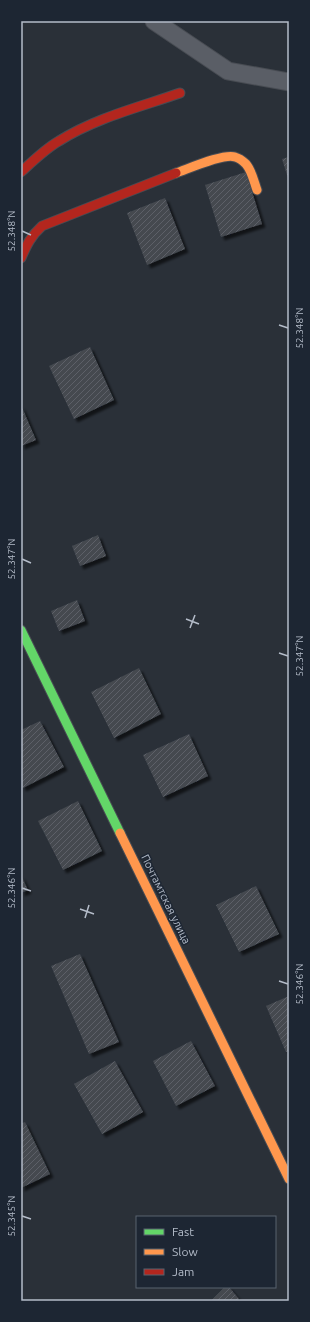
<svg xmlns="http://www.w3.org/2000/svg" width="310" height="1322" font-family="Ubuntu,sans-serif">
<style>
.building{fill:url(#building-hatch);filter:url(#shadow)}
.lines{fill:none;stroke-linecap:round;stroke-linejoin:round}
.street-casing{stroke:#484c53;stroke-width:19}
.fast-casing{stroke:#484c53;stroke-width:11}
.slow-casing{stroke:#484c53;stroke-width:11}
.jam-casing{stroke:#484c53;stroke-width:11}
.street{stroke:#5a5e66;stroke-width:17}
.fast{stroke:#63d668;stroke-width:9}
.slow{stroke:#ff974d;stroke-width:9}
.jam{stroke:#b3261e;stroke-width:9}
.ticks{fill:none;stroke:#b4bcc9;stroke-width:1.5}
.labels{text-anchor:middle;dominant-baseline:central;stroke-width:3;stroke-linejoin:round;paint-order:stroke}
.street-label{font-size:11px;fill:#b4bcc9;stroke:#1d2633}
.neatline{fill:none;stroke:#b4bcc9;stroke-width:1.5}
.ticks-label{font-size:10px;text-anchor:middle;fill:#b4bcc9}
</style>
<defs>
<pattern id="building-hatch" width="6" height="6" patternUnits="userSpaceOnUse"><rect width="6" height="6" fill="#444950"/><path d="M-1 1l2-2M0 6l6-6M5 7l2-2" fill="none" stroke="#5d6168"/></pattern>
<filter id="shadow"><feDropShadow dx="3.5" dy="3.5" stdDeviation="1" flood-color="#0009"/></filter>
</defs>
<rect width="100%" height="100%" fill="#2a3038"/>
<g class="building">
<polygon points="289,157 289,181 282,159"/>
<polygon points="246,172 262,224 221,237 205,185"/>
<polygon points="165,198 185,249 147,265 127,213"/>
<polygon points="90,347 114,400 74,419 49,366"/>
<polygon points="21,405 36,440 21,446"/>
<polygon points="98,535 106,556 80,566 72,546"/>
<polygon points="77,600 85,621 59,631 51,611"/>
<polygon points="139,668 161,714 114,738 91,692"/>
<polygon points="40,721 64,767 23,788 21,785 21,730"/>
<polygon points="189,734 208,776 163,797 143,755"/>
<polygon points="78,801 102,851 63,870 38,821"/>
<polygon points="21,875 28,890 21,893"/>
<polygon points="256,886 279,934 239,952 216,905"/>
<polygon points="80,954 119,1042 89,1054 51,966"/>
<polygon points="289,996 289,1051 286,1052 266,1006"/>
<polygon points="191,1041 215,1086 176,1106 153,1061"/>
<polygon points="115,1061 143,1112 102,1134 74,1084"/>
<polygon points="25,1122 50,1174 21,1188 21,1124"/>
<polygon points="225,1287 229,1287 239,1299 237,1301 211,1301"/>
</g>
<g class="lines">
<defs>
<polyline id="street" points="154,21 228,71 289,82"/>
<polyline id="fast" points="21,630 120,833"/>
<g id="slow">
<path d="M 176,173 C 188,169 224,153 235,157 C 239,158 244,162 246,164 C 252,171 254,182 257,190"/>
<polyline points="120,833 289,1179"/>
</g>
<g id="jam">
<path d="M 21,172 C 33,161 45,149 59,141 C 95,118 140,107 180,93"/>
<path d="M 21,258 C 27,244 31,236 42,226 L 176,173"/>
</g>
</defs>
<use href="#street" class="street-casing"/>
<use href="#fast" class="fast-casing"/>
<use href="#slow" class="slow-casing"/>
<use href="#jam" class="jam-casing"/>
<use href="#street" class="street"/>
<use href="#fast" class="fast"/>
<use href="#slow" class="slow"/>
<use href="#jam" class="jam"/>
</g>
<path class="ticks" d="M 22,231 L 31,235M 279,325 L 288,328M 22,559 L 31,563M 186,619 L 199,624M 190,628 L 195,615M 279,653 L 288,656M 22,888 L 31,891M 80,909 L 94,914M 85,918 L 89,905M 279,981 L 288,984M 22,1216 L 31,1219"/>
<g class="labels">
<g class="street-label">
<text transform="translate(166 899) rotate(64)">Почтамтская улица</text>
</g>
</g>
<rect width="310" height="1322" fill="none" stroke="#1d2633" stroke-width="44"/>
<rect x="136" y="1216" width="140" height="72" fill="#1d2633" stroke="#59626f"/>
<rect x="144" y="1229" width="20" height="6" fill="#63d668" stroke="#59626f"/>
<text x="172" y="1236" font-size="12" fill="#b4bcc9">Fast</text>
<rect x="144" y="1249" width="20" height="6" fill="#ff974d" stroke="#59626f"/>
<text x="172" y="1256" font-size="12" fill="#b4bcc9">Slow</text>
<rect x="144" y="1269" width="20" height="6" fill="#b3261e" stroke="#59626f"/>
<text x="172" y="1276" font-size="12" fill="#b4bcc9">Jam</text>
<rect x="22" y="22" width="266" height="1278" class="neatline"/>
<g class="ticks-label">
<text transform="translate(11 231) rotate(-90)" y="4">52.348°N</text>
<text transform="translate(299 328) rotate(-90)" y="4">52.348°N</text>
<text transform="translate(11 559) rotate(-90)" y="4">52.347°N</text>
<text transform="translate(299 656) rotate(-90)" y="4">52.347°N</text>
<text transform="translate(11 888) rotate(-90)" y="4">52.346°N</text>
<text transform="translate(299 984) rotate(-90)" y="4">52.346°N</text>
<text transform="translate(11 1216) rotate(-90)" y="4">52.345°N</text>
</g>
</svg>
